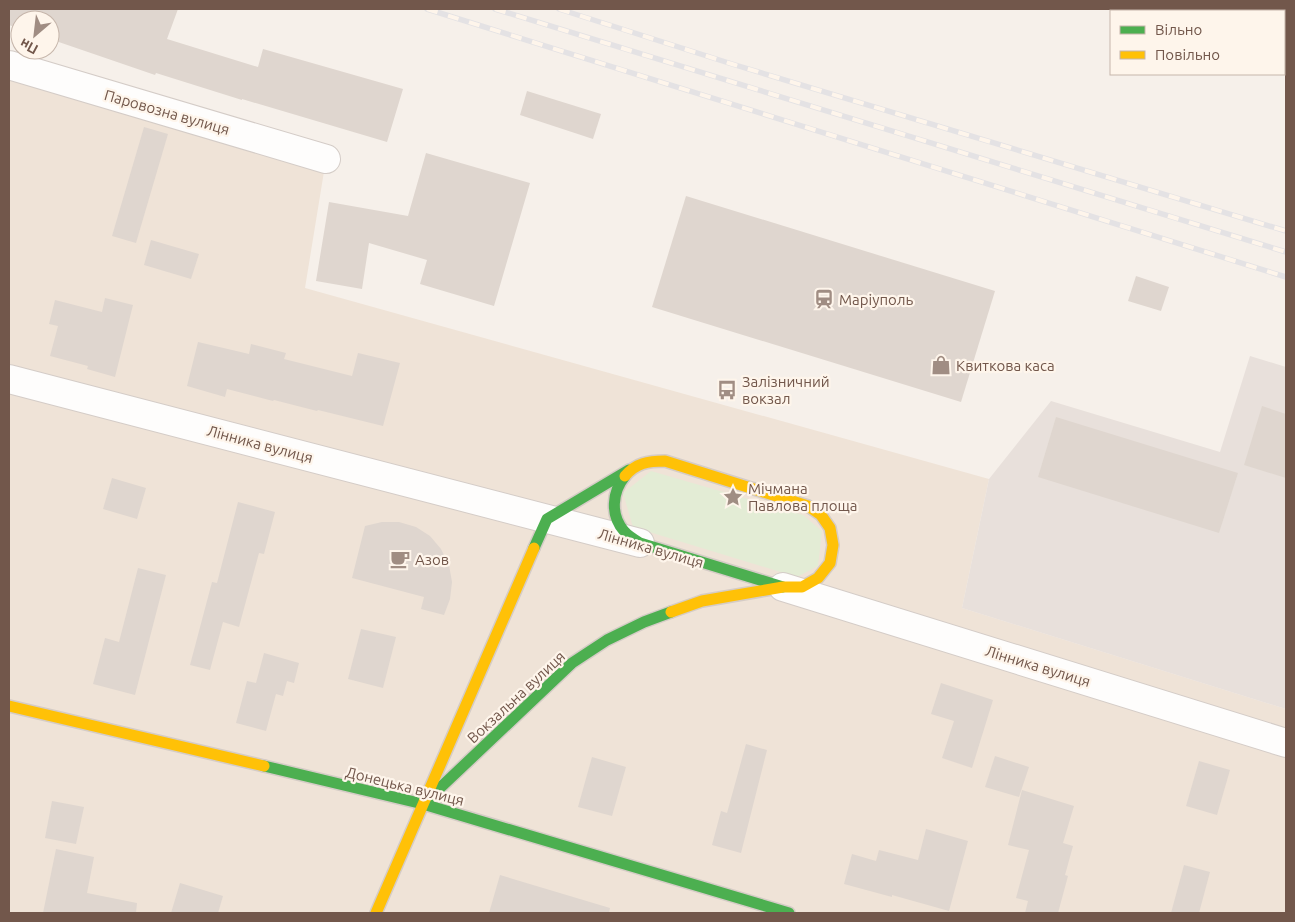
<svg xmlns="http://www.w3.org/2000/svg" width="1295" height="922" font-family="Ubuntu,sans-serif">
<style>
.residential{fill:#efe3d7}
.industrial{fill:#e8e0db}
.green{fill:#e3ecd5}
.building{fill:#dfd6cf}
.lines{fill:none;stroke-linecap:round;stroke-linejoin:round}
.street-casing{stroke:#d4ccc7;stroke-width:30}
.fast-casing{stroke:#d5ccc6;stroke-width:14}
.slow-casing{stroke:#d5ccc6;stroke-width:14}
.street{stroke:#fefdfc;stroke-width:28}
.fast{stroke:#4caf50;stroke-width:11}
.slow{stroke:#ffc107;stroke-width:11}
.rail-casing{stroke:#e4e2e4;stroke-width:5.5}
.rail{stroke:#fef5eb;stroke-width:4;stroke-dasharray:11;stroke-linecap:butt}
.labels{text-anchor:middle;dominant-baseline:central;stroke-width:4.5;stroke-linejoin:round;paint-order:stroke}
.street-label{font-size:15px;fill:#72574b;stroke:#fef5eb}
.poi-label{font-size:15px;fill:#72574b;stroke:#fef5eb;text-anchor:start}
</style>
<rect width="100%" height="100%" fill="#f6f0ea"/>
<polygon class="residential" points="9,52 328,147 305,288 989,479 962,608 1286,709 1286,913 9,913"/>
<polygon class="industrial" points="1250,356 1286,367 1286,709 962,608 989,479 1051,401 1220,452"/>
<polygon class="green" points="651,471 803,515 822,531 818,566 797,577 633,527 623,493"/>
<g class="building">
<polygon points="9,9 178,9 167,39 258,67 263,49 403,89 387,142 242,99 242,100 156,73 155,75 50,39 50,20 20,20 20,29 9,25"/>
<polygon points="527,91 601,114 593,139 520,115"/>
<polygon points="144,127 168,134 136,243 112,236"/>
<polygon points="426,153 530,183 494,306 420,284 427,260 369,243 362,289 316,281 329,202 408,216"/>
<polygon points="686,196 995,291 961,402 652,307"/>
<polygon points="151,240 199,254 191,279 144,265"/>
<polygon points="1136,276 1169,287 1161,311 1128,301"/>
<polygon points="105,298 133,305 115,377 87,369 88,366 50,356 58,326 49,324 55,300 102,312"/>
<polygon points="198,342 249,354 251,344 286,353 284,359 352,376 358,353 400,363 383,426 318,410 317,411 274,400 273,401 227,389 225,397 187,386"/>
<polygon points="1262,406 1286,414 1286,478 1244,465"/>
<polygon points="1056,417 1238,473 1219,533 1038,477"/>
<polygon points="112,478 146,488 137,519 103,509"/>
<polygon points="238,502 275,512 264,554 259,553 239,627 223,622 210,670 190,665 212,582 217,583"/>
<polygon points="382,522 399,522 416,527 430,536 441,549 449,565 452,582 450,599 444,615 421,609 424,597 352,578 365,526"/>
<polygon points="138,568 166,575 135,695 93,684 105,638 119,642"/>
<polygon points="361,629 396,637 383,688 348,679"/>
<polygon points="264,653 299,663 294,683 287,681 283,696 276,694 266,731 236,723 247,681 256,683"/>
<polygon points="941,683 993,700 972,768 942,758 954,721 931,714"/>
<polygon points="746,744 767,750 741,853 712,845 721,811 727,813"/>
<polygon points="995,756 1029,767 1019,797 985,787"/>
<polygon points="592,757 626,767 612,816 578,807"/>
<polygon points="1199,761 1230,770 1217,815 1186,806"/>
<polygon points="1022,790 1074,806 1063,843 1073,846 1065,875 1068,876 1058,913 1025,913 1028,901 1016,898 1029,850 1008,845"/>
<polygon points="52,801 84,807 76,844 45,838"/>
<polygon points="926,829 968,841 949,911 892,895 892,897 844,884 852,854 876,861 879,850 918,860"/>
<polygon points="56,849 94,857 87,893 137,903 136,913 43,913"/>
<polygon points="1184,865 1210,872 1199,913 1171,913"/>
<polygon points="500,875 610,908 609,913 489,913"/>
<polygon points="180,883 223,896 218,913 171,913"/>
</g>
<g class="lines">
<defs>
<g id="street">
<polyline points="9,65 326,159"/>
<polyline points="9,379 640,543"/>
<polyline points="783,587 1286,743"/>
</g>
<g id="fast">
<path d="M 625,476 C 612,492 610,515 624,531 C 628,536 635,540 640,543 L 783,587"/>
<polyline points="534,548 547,519 629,470"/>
<polyline points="264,766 423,804 789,913"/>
<polyline points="423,804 572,663 607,640 644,622 671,612"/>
</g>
<g id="slow">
<path d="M 625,476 C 636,463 648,461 665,461 L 808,506 L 821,515 L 830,528 L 833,545 L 830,563 L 818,578 L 802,587 L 783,587 L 702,601 L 671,612"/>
<polyline points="9,706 264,766"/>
<polyline points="376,913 534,548"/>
</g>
</defs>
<use href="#street" class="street-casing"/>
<use href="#fast" class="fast-casing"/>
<use href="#slow" class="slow-casing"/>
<use href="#street" class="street"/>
<use href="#fast" class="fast"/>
<use href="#slow" class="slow"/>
<defs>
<g id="rail">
<polyline points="427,9 1286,277"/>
<polyline points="495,9 1286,252"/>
<polyline points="559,9 732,64 1286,231"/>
</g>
</defs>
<use href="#rail" class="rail-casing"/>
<use href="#rail" class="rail"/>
</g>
<defs>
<symbol id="station-bare" viewBox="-9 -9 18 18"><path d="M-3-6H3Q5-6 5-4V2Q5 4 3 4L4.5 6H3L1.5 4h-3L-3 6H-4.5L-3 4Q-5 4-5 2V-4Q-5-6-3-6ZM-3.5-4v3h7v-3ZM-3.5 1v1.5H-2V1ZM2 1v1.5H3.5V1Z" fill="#a08d83" stroke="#fef5eb" stroke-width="2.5" paint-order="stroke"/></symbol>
<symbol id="shop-bare" viewBox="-9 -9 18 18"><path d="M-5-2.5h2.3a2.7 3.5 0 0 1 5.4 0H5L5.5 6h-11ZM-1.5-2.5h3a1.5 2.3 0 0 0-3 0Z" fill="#a08d83" stroke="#fef5eb" stroke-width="2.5" paint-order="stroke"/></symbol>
<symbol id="bus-bare" viewBox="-9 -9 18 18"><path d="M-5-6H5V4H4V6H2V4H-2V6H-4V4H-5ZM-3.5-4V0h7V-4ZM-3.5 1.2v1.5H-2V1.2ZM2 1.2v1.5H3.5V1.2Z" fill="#a08d83" stroke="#fef5eb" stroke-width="2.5" paint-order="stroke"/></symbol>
<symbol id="sight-bare" viewBox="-9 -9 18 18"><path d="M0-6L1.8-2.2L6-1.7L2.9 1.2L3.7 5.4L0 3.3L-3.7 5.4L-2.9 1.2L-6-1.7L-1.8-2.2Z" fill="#a08d83" stroke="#fef5eb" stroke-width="2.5" paint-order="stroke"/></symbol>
<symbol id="cafe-bare" viewBox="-9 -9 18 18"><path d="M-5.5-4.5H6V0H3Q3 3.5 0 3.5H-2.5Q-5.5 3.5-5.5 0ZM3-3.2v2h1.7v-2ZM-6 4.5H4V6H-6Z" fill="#a08d83" stroke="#fef5eb" stroke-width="2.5" paint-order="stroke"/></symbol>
</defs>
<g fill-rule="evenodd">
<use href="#station-bare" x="810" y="285" width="28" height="28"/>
<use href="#shop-bare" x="927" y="351" width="28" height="28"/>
<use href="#bus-bare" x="713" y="376" width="28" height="28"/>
<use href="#sight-bare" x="719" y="483" width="28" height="28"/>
<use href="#cafe-bare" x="386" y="545" width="28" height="28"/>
</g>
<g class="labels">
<g class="street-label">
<text transform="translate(167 112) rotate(16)">Паровозна вулиця</text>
<text transform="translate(260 444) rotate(15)">Лінника вулиця</text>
<text transform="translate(651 548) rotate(16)">Лінника вулиця</text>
<text transform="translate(1038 666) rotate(17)">Лінника вулиця</text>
<text transform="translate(516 697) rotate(-43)">Вокзальна вулиця</text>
<text transform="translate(405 786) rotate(14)">Донецька вулиця</text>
</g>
<g class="poi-label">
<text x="839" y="299">Маріуполь</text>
<text x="956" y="365">Квиткова каса</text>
<text x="742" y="381">Залізничний<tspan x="742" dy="17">вокзал</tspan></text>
<text x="748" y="488">Мічмана<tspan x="748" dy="17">Павлова площа</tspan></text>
<text x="415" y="559">Азов</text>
</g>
</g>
<rect width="1295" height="922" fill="none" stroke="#72574b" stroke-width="20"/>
<rect x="1110" y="10" width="175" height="65" fill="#fef5eb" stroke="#c6b6ab"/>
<rect x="1120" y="26" width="25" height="8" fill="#4caf50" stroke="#c6b6ab"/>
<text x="1155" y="35" font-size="15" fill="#72574b">Вільно</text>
<rect x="1120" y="51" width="25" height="8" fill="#ffc107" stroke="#c6b6ab"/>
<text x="1155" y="60" font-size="15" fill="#72574b">Повільно</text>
<g transform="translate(35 35) rotate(208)"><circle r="24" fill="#fef5eb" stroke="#c6b6ab"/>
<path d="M0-4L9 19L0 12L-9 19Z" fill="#a08d83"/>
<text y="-8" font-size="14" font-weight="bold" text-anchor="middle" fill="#72574b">Пн</text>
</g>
</svg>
